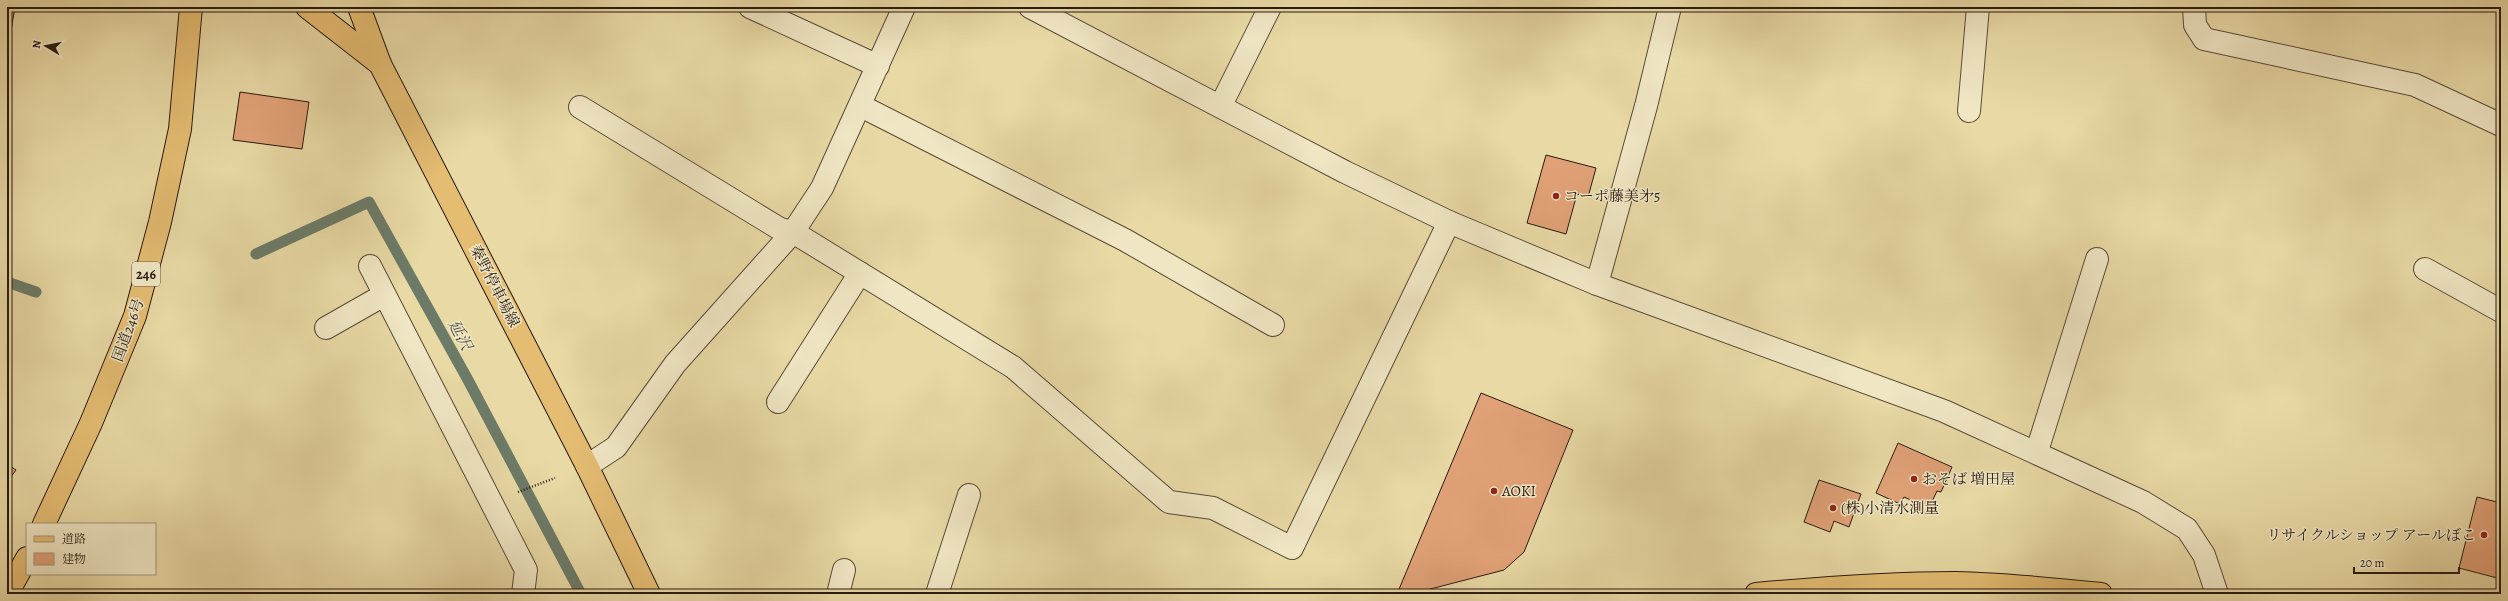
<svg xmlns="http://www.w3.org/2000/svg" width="2508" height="601" font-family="Alegreya,'Noto Serif JP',serif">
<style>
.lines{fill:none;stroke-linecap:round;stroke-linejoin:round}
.stream{stroke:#6c7b68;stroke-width:11}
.building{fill:#e1a177;stroke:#291b12}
.minor-casing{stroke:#594a37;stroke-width:24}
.major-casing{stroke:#291b12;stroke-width:24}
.highway-casing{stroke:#291b12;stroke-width:24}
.path{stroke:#291b12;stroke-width:2.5;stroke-dasharray:1 2;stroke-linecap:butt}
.minor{stroke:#f0e6c4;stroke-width:22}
.major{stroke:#e4bc72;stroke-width:22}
.highway{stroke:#e4bc72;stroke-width:22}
.poi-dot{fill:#8f2418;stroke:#f0e6c4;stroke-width:1.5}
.labels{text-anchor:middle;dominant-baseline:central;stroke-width:3;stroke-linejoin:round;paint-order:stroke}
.shield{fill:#f0e6c4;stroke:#655847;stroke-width:1}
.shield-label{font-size:14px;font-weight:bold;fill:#291b12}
.poi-label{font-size:15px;fill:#291b12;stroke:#f0e6c4;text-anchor:start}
.street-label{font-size:15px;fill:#291b12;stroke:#f0e6c4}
.water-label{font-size:16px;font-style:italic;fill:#4a4b3d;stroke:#f0e6c4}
</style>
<rect width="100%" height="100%" fill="#e8d9a5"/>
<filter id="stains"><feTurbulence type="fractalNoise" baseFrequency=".005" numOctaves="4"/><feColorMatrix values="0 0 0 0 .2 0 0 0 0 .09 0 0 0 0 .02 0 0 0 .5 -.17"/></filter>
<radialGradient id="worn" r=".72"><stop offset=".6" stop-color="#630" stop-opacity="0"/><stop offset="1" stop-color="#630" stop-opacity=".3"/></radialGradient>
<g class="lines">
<g class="stream">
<polyline points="256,254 369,202 468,380 581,594"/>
<polyline points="7,282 36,292"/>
</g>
</g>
<g class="building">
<polygon points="7,7 15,7 10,37 7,36"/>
<polygon points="240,92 309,102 302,149 233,140"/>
<polygon points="1546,155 1596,168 1588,197 1577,194 1566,234 1527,223"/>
<polygon points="1481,393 1573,430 1524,552 1504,570 1411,594 1397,594"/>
<polygon points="1898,443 1952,467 1941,492 1937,491 1929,508 1904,497 1900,504 1876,493"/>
<polygon points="7,464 16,470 7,482"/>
<polygon points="1819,480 1861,494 1849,527 1834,521 1830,532 1804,522"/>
<polygon points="2477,497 2501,503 2501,579 2459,568"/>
</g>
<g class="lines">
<defs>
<g id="minor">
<polyline points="750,7 878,66"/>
<polyline points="1030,7 1345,172 1449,222 1597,284 1944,411 2143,502 2187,529 2204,555 2217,594"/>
<polyline points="2194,7 2195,25 2204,39 2415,85 2501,125"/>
<polyline points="1221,105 1270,7"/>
<polyline points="861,106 1125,240 1273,325"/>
<polyline points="580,107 780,229 793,232 1013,367 1169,502 1213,508 1292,548 1449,222"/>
<polyline points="1969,111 1978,7"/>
<polyline points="370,266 526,570 523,594"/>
<polyline points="2425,269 2501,311"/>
<polyline points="1597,284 1646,106 1670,7"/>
<polyline points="326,328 384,295"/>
<polyline points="778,402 860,273"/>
<polyline points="2037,451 2097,259"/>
<polyline points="587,466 616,447 675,364 793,232 822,188 904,7"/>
<polyline points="838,594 844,570"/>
<polyline points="937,594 969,495"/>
</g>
<g id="major">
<polyline points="307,7 380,64 587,466 649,594"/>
<polyline points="359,7 380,64"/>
<path d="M 1756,594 C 1822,588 1889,583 1956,583 C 2005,584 2053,589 2101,594"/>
</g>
<g id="highway">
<polyline points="44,524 91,423 135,316 160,222 180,129 191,7"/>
<polyline points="7,594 27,558"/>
</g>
</defs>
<use href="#minor" class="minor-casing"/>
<use href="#major" class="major-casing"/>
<use href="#highway" class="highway-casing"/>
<polyline class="path" points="518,492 555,478"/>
<use href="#minor" class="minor"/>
<use href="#major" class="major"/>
<use href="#highway" class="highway"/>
</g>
<g class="poi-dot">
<circle cx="1556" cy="196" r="4"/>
<circle cx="1914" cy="479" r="4"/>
<circle cx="1494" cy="491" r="4"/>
<circle cx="1833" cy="508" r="4"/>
<circle cx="2484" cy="535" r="4"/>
</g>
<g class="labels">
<rect class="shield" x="132" y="262" width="28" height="24" rx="3"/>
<g class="shield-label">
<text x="146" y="274">246</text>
</g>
<g class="poi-label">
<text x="1564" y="196">コーポ藤美㐧5</text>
<text x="1922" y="479">おそば 増田屋</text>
<text x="1502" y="491">AOKI</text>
<text x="1841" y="508">(株)小清水測量</text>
<text x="2476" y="535" text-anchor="end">リサイクルショップ アールぼこ</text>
</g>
<g class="street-label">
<text transform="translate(495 286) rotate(63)">秦野停車場線</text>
<text transform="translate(128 330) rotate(-70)">国道246号</text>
</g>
<g class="water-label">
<text transform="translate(460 335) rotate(62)">延沢</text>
</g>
</g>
<rect width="2508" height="601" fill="none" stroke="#e8d9a5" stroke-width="24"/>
<rect x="8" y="8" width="2492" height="585" fill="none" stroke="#291b12" stroke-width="2"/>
<rect x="12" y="12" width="2484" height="577" fill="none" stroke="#291b12"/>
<rect x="26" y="523" width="130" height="52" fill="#f0e6c4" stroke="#a0957d"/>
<rect x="34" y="536" width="20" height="6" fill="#e4bc72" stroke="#a0957d"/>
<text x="62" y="543" font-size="12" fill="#291b12">道路</text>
<rect x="34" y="553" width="20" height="12" fill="#e1a177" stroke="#a0957d"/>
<text x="62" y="563" font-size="12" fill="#291b12">建物</text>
<g transform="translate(46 46) rotate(280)" stroke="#f0e6c4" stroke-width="3" paint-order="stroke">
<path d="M0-3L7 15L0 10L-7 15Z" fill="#291b12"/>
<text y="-6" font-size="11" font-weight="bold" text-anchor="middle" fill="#291b12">N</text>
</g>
<path d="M2354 567v6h105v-6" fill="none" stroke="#291b12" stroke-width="2"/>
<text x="2360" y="567" font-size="12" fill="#291b12" stroke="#f0e6c4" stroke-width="3" paint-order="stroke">20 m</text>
<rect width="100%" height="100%" filter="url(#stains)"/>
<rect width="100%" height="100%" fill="url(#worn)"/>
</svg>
